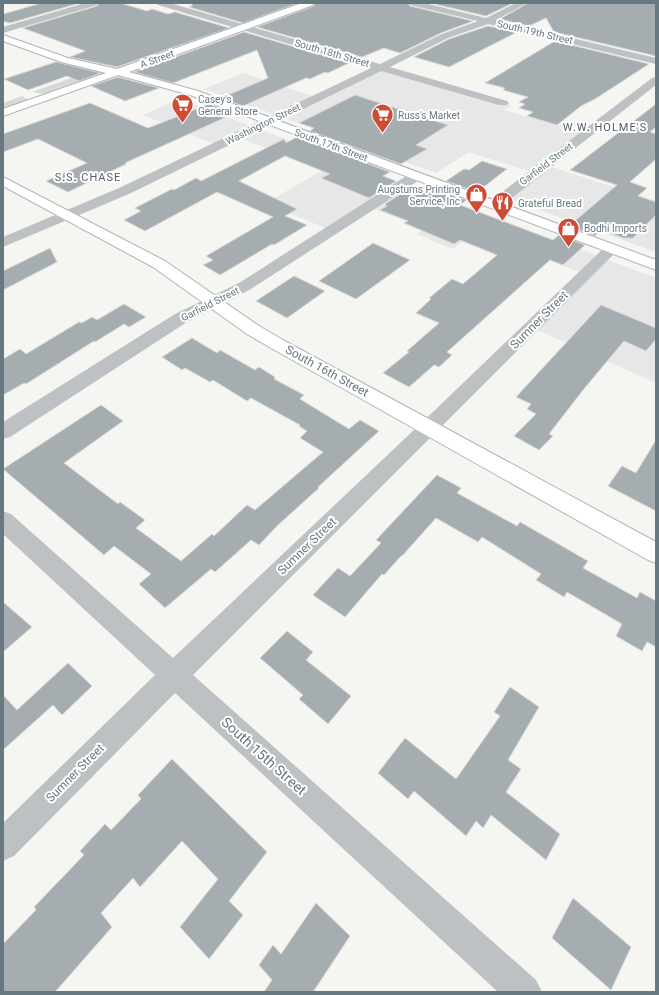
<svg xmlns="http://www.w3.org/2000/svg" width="659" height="995" font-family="Roboto,sans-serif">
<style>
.built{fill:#e6e7e6}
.green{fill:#d6dad2}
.building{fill:#a5adb1;stroke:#d7d7d5}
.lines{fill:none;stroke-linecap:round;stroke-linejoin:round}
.major-casing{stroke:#aeb4b7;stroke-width:2}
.minor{fill:#bdc1c4;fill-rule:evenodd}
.major{fill:#fff;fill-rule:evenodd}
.labels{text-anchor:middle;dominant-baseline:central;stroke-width:4;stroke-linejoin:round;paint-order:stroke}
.far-street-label{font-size:10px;fill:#677881;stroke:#fff}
.far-poi-label{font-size:10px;fill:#677881;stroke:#fff;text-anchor:start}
.far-neighbourhood-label{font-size:11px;letter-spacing:1px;fill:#546066;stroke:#fff}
.street-label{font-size:12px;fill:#677881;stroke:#fff}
.near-street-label{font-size:14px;fill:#677881;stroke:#fff}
</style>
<rect width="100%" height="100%" fill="#f5f5f2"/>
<g class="built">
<polygon points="381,67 511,105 504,110 586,134 546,165 656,201 656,252 503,197 534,173 469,152 436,173 204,89 243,73 318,98"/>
<polygon points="179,99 656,278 656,383 531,327 585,274 475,232 452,249 417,234 424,228 369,207 332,231 266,203 323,170 237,137 219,146 143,115"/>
</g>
<g class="green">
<polygon points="74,77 82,80 44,94 32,92"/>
<polygon points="22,96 28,100 3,109 3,103"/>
</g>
<g class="building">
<polygon points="42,3 80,3 10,23 3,21 3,14"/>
<polygon points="99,3 120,3 147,11 152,9 168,14 175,12 229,28 117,67 70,57 85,51 23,28 97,6"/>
<polygon points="192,3 298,3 243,23 189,7 192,6"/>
<polygon points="315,3 408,3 410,6 473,21 441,33 400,53 384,48 362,57 257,27 314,6"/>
<polygon points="430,3 513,3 486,16"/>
<polygon points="528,3 656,3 656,56 554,32 546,18 529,26 500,19"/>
<polygon points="488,26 517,32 449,67 414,57 449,39"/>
<polygon points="244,32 349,63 328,73 325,72 310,79 306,78 243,106 221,98 268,78 257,50 173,83 134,72"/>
<polygon points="555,41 649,64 595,99 581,106 557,125 527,116 533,112 519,108 525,104 519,102 528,97 503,90 505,88 485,83"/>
<polygon points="56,62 101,73 79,81 67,76 28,90 4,79"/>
<polygon points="118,77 159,88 125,101 91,86"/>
<polygon points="355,95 448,125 416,145 427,149 401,164 310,131 314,128 299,123"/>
<polygon points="90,103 148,128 209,104 231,112 220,116 224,118 125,163 126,164 68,192 46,181 87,163 38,139 3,152 3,134"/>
<polygon points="656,104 656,127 650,132 656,134 656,159 630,182 647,188 638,196 656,202 656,215 633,238 624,238 601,230 595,236 569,226 617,185 570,170"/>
<polygon points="297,137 390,172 383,176 396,181 369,198 321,178 330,174 285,156 239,181 297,209 285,216 307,225 274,245 272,244 220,275 203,265 213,260 206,256 273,217 217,192 145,231 124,220 141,211 135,208 172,189 174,190 196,178 201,181 284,139 286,143"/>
<polygon points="482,161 507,169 477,192 446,181 464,169 469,170"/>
<polygon points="412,187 429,193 435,189 466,200 460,205 553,240 559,235 585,245 563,265 550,260 447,352 452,355 439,367 434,365 409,387 383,373 409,352 407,351 439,323 416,313 431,299 429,298 452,279 463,284 497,255 460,240 454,244 404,223 408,221 380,210 387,206 385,204"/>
<polygon points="373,243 410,260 356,299 319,281"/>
<polygon points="50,248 57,262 3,290 3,271"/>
<polygon points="294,276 325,291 287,318 256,301"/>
<polygon points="124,304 146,317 129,327 124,324 95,342 94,341 26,384 24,383 3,395 3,359 20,349 26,354 79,322 82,323 92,317 97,320"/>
<polygon points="601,305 656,328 656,339 646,351 624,341 583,390 549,434 553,436 539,450 514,436 536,414 527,409 531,404 516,397"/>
<polygon points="192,338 217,353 220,350 255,370 259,367 275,377 274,379 304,395 300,399 349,429 360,420 379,431 318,487 319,488 278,525 259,545 251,540 215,572 211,569 165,608 139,584 151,574 114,546 104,555 3,469 101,405 123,421 64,463 118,504 120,502 145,520 136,528 181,561 212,534 214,536 247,505 255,510 323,452 300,438 307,431 299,426 300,425 251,398 247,401 213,380 210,382 185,368 182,370 162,357"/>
<polygon points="656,440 656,511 608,486 622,466 636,473"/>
<polygon points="437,475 461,488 457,493 517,526 520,522 588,561 583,568 637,598 640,592 656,601 656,647 647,642 642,651 616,636 622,624 567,592 564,597 536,580 541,574 482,537 478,542 436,518 402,556 401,556 384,575 382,574 345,617 313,595 338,568 350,576 381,543 376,540"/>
<polygon points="3,602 32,627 3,652"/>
<polygon points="287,631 313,652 306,660 351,696 328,724 299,699 303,695 260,658"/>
<polygon points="68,663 92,686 62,715 53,705 3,750 3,695 17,710"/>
<polygon points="510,687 539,707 508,760 521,769 506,792 560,834 546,860 491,815 483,828 476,821 466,836 414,791 408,799 378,773 405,738 456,779 500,716 494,712"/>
<polygon points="172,759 267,852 229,901 243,915 209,959 180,927 218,879 182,841 140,887 133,878 101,913 112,927 55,992 3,992 3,944 36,910 34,907 84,855 80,851 105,824 111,830 141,799 138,795"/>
<polygon points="573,898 631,947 611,990 552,938"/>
<polygon points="316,903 350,936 313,992 264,992 272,980 259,965 273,945 281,954"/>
</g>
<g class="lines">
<defs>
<g id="major">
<polygon points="302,3 314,3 313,5 129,72 198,91 656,260 656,270 190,95 118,75 3,116 3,109 106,73 61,62 3,41 3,35 68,58 117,69"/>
<polygon points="3,177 165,261 259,326 283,340 656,542 656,563 648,560 271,348 247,334 153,267 3,186"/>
</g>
</defs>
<use href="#major" class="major-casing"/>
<g class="minor">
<polygon points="85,3 98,3 97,5 3,33 3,27"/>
<polygon points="157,3 170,3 380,64 442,34 478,21 410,5 409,3 424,3 486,18 516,3 527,3 496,20 656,58 656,64 488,24 448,38 390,67 507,101 509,103 507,105 499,105 381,71 129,194 3,247 3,237 119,188 371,68 158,5"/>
<polygon points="656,77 656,85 499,208 494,209 489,208 487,205 489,202 652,78"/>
<polygon points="416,172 421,173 423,176 421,179 251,289 187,322 10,437 3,439 3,422 175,314 239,283 411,173"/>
<polygon points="612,243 617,245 620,248 193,675 536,980 542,992 498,992 175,693 14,856 3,861 3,823 155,675 3,534 3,511 11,514 173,658 434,411 607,245"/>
</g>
<use href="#major" class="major"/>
</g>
<defs>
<symbol id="supermarket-pin" viewBox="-11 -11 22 30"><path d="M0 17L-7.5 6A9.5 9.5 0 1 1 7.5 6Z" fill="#d24a36" stroke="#fff"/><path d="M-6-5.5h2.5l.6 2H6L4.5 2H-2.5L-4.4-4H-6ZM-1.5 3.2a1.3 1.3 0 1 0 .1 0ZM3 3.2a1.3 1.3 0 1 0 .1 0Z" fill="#fff"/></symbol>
<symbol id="shop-pin" viewBox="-11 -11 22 30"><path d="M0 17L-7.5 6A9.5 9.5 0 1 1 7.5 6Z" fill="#d24a36" stroke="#fff"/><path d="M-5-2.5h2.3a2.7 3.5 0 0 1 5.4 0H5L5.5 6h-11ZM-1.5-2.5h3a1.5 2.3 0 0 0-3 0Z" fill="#fff"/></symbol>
<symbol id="restaurant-pin" viewBox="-11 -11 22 30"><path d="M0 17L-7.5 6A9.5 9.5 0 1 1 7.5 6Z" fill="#d24a36" stroke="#fff"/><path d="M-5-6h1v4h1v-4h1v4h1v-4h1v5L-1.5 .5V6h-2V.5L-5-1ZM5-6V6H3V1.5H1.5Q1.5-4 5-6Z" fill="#fff"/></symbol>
</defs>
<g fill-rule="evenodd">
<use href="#supermarket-pin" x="170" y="92" width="25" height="34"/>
<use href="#supermarket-pin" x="370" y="102" width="25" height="34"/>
<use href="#shop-pin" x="464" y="182" width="25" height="34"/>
<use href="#restaurant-pin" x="490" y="190" width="25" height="34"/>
<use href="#shop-pin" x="556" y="216" width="25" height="34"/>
</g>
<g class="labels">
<g class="far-street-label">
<text transform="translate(535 32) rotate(13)">South 19th Street</text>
<text transform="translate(332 53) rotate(16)">South 18th Street</text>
<text transform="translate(157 59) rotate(-20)">A Street</text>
<text transform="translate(263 124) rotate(-26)">Washington Street</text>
<text transform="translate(331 145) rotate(20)">South 17th Street</text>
<text transform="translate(546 164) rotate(-37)">Garfield Street</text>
<text transform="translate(210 304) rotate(-27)">Garfield Street</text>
</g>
<g class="far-poi-label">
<text x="198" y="99">Casey's<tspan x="198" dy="12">General Store</tspan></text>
<text x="398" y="115">Russ's Market</text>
<text x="460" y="189" text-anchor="end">Augstums Printing<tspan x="460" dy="12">Service, Inc</tspan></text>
<text x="518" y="203">Grateful Bread</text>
<text x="584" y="228">Bodhi Imports</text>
</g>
<g class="far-neighbourhood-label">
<text x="605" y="127">W.W. HOLME'S</text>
<text x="88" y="177">S.S. CHASE</text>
</g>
<g class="street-label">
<text transform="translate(539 320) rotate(-45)">Sumner Street</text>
<text transform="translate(327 371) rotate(29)">South 16th Street</text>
<text transform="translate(307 546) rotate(-44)">Sumner Street</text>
<text transform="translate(75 773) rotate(-45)">Sumner Street</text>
</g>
<g class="near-street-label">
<text transform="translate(264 756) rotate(42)">South 15th Street</text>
</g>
</g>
<rect width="659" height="995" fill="none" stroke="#677881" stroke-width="8"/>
</svg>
